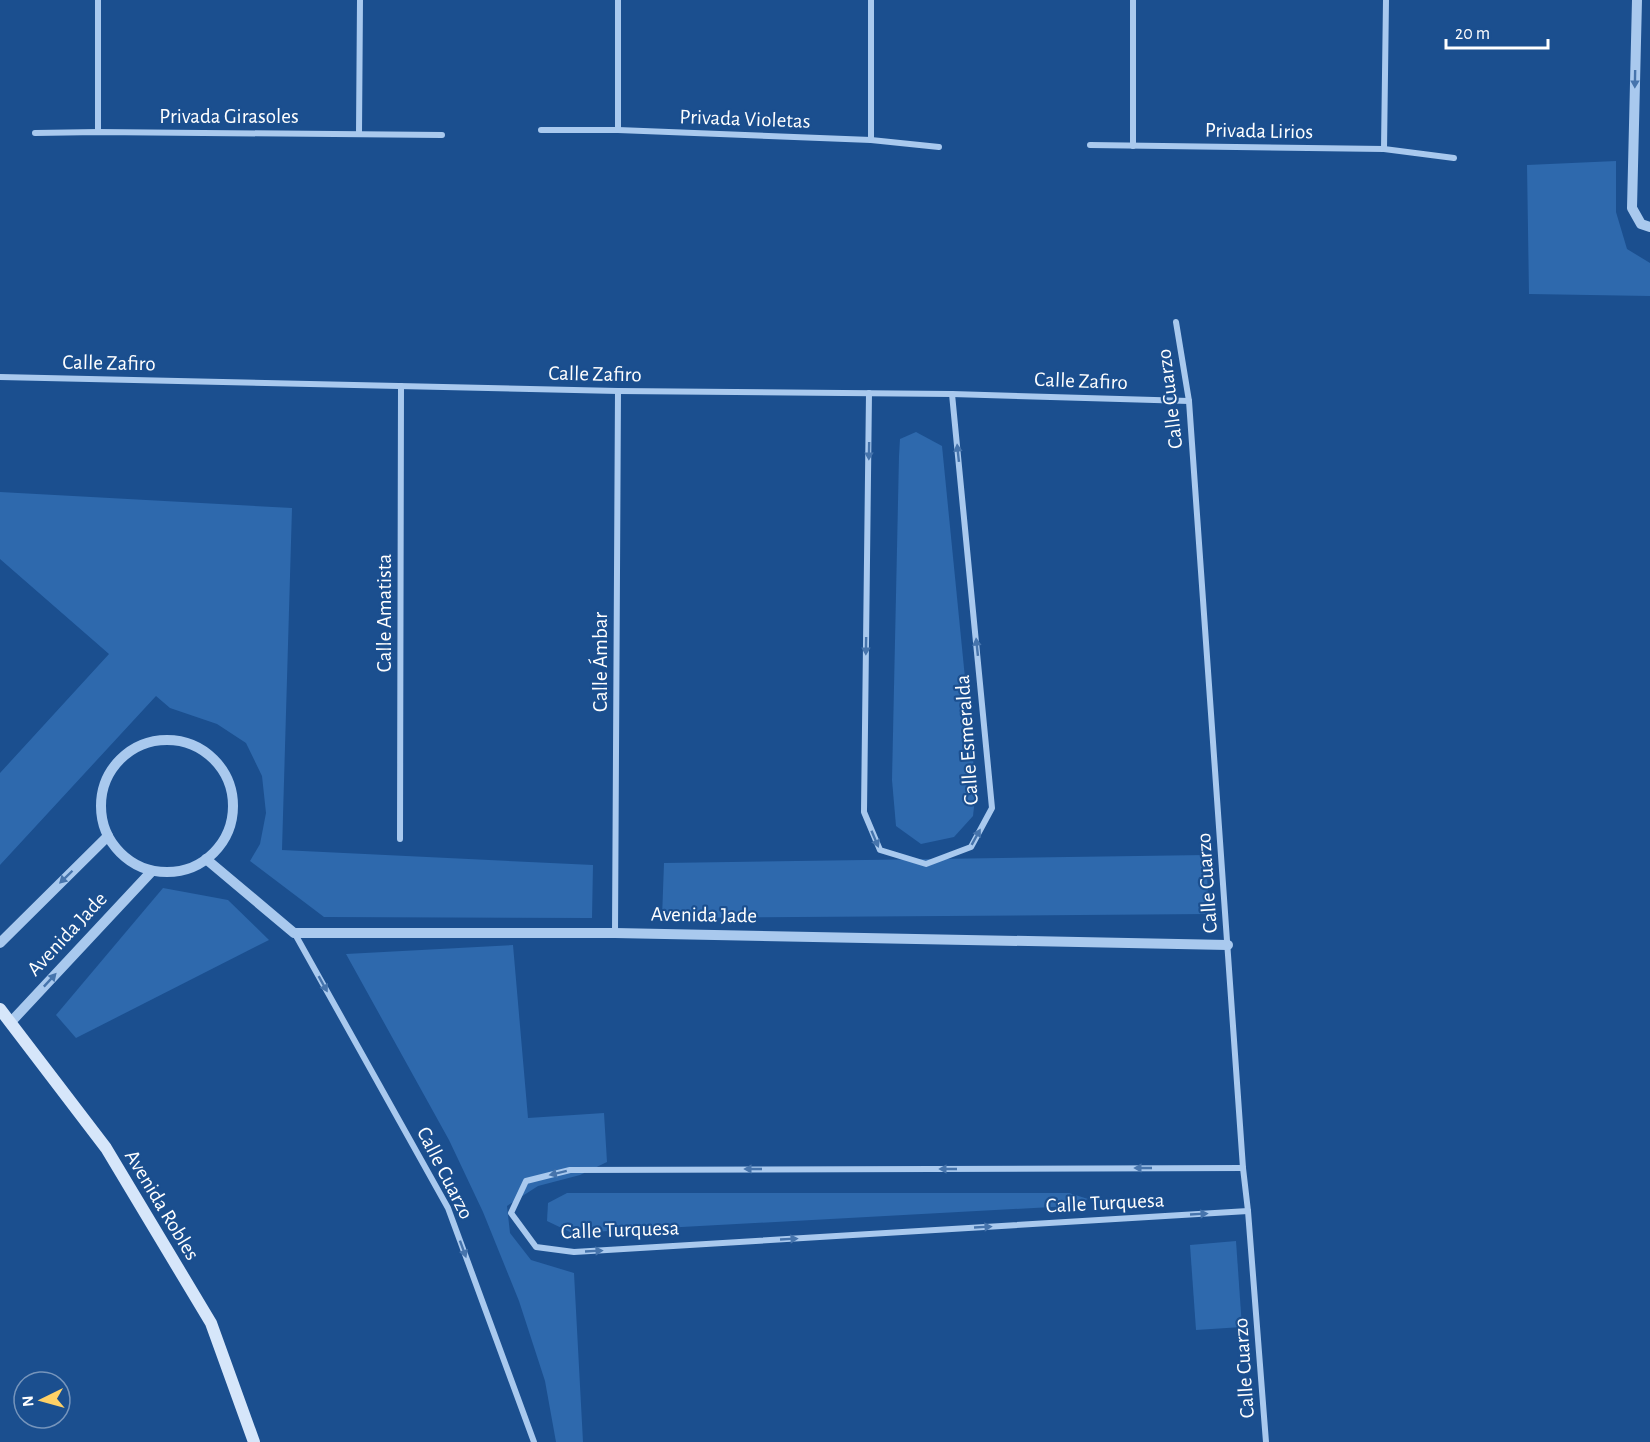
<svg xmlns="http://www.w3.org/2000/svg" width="1650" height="1442" font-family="'Alegreya Sans',sans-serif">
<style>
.green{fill:#2e69ad}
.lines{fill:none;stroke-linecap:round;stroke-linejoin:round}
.minor{stroke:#a9c9ee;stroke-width:6}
.tertiary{stroke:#a9c9ee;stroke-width:10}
.secondary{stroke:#d6e6fa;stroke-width:12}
.oneway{fill:#4674ac}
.labels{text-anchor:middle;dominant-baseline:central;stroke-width:4.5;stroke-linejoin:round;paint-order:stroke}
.street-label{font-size:21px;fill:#fff;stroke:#1b4f8f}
</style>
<rect width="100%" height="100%" fill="#1b4f8f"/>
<g class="green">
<polygon points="1616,161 1616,212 1627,249 1650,263 1650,296 1529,294 1527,165"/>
<polygon points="916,432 942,446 976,789 973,816 954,837 921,844 896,826 892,780 899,456 900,439"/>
<polygon points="0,492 292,508 282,850 593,865 592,918 324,917 250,861 260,844 266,813 262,776 246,743 217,724 170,708 156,696 0,865 0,773 109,654 0,559"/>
<polygon points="1206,855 1209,914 662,918 664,863"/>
<polygon points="163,888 228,900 269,940 76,1038 56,1015"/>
<polygon points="513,945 528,1118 604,1113 607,1162 580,1175 538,1186 507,1206 510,1233 531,1260 574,1273 583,1442 556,1442 545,1381 519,1301 483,1212 449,1140 346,954"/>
<polygon points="567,1193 1069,1193 1088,1199 1070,1206 572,1233 547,1221 548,1203"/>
<polygon points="1236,1241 1242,1327 1196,1330 1190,1245"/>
</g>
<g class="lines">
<g class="minor">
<polyline points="98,0 98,132"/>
<polyline points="541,130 618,130 871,140 939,147"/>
<polyline points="618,130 618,0"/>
<polyline points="35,133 98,132 442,135"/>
<polyline points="359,133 360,0"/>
<polyline points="871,140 871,0"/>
<polyline points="1090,145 1384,149 1454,158"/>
<polyline points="1133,146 1133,0"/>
<polyline points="1384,149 1386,0"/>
<polyline points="1176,322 1189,401 1243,1168 1248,1211 1266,1442"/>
<polyline points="0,377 618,391 952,394 1189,401"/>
<polyline points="869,393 864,812 880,850 926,864 971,847 992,808 952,394"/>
<polyline points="400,839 401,386"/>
<polyline points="615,933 618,391"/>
<polyline points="295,934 448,1208 534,1442"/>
<polyline points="1243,1168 570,1170 526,1181 511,1213 536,1247 574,1252 1248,1211"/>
</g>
<g class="tertiary">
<polyline points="1637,0 1632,208 1641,224 1650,227"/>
<circle cx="167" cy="806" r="66"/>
<polyline points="206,859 294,933 615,933 1228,945"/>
<polyline points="0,943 108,836"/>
<polyline points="10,1023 152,871"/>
</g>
<polyline class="secondary" points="0,1009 106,1148 211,1323 254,1442"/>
</g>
<defs><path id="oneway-solid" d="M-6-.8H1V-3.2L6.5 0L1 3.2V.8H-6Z" transform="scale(1.5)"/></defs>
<g class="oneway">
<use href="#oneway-solid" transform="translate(1635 79) rotate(91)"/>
<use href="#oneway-solid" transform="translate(869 451) rotate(91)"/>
<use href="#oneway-solid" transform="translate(958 453) rotate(-96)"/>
<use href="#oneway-solid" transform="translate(866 646) rotate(91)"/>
<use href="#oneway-solid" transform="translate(977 647) rotate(-96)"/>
<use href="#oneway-solid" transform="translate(976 837) rotate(-61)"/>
<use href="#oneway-solid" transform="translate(875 839) rotate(67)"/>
<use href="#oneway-solid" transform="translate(66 877) rotate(136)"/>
<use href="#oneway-solid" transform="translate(50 980) rotate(-47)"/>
<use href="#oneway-solid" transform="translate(323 984) rotate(61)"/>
<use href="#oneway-solid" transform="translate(1143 1168) rotate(180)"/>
<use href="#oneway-solid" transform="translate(753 1169) rotate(180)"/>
<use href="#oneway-solid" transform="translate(948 1169) rotate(180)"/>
<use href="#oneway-solid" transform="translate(558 1173) rotate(166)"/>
<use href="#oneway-solid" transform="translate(1199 1214) rotate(-3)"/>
<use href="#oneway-solid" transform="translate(983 1227) rotate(-3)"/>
<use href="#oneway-solid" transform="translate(789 1239) rotate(-3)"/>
<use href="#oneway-solid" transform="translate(463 1249) rotate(70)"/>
<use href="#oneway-solid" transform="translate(594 1251) rotate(-3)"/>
</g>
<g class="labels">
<g class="street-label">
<text x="229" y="116">Privada Girasoles</text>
<text transform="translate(745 119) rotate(2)">Privada Violetas</text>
<text transform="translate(1259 131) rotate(1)">Privada Lirios</text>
<text transform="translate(109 363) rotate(1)">Calle Zafiro</text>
<text transform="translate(595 374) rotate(1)">Calle Zafiro</text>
<text transform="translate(1081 381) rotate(2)">Calle Zafiro</text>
<text transform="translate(1170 399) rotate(-97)">Calle Cuarzo</text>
<text transform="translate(384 613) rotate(-90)">Calle Amatista</text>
<text transform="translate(600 662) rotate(-90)">Calle Ámbar</text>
<text transform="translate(967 740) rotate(-94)">Calle Esmeralda</text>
<text transform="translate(1207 883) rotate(-94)">Calle Cuarzo</text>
<text transform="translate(704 915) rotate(1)">Avenida Jade</text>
<text transform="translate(67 934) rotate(-47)">Avenida Jade</text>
<text transform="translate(445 1173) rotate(63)">Calle Cuarzo</text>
<text transform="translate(1105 1203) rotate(-3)">Calle Turquesa</text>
<text transform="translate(162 1205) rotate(59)">Avenida Robles</text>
<text transform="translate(620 1230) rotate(-2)">Calle Turquesa</text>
<text transform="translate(1244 1368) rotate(-94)">Calle Cuarzo</text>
</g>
</g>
<g transform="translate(42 1400) rotate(265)"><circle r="28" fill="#1b4f8f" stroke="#7695bc" stroke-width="1.5"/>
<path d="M0-4.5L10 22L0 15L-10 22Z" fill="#ffd166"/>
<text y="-9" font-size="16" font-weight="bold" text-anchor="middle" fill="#ffffff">N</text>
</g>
<path d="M1446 39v9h102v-9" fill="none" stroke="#ffffff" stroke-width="3"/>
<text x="1455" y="39" font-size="18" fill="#ffffff" stroke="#1b4f8f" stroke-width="4.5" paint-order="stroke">20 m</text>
</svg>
